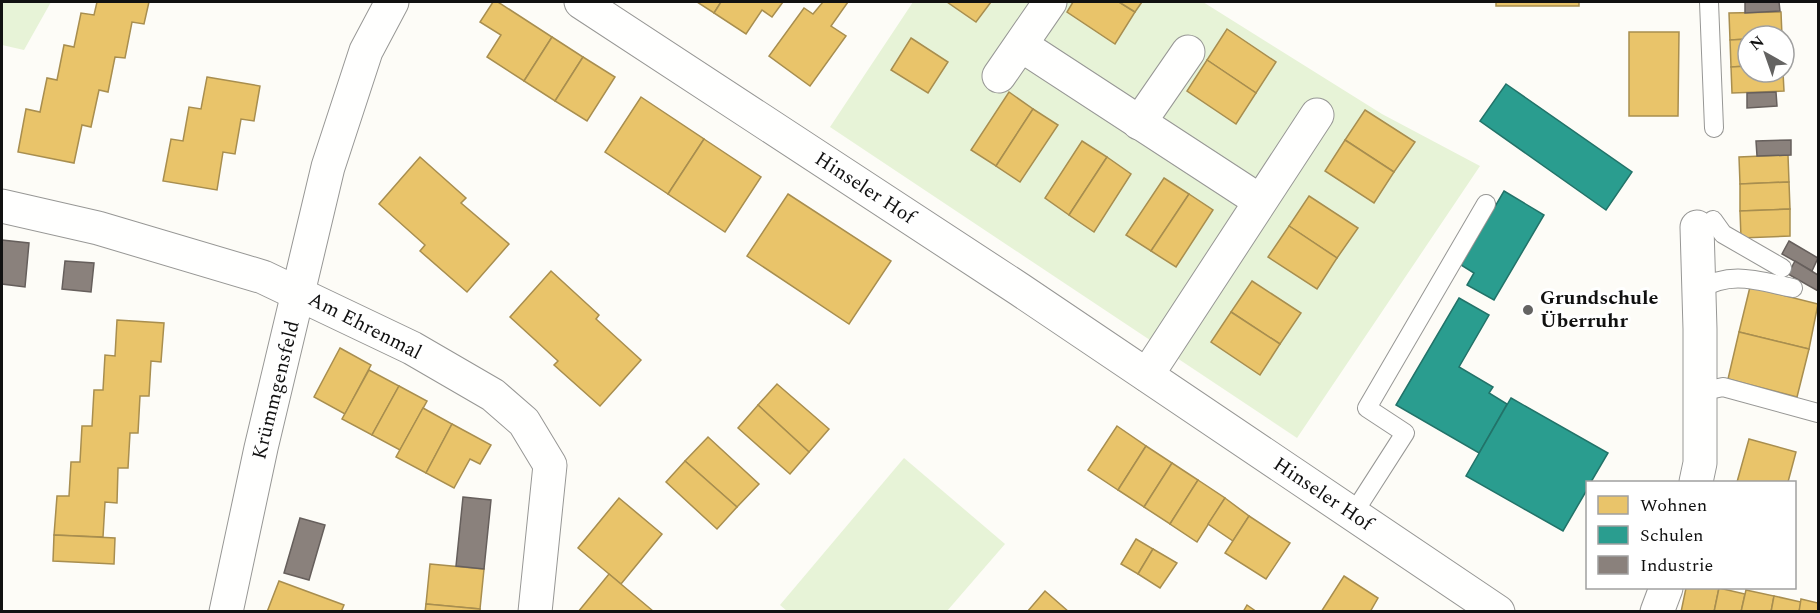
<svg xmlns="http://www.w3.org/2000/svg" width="1820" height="613" font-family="Spectral,serif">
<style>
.green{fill:#e7f3d7}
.homes{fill:#e9c46a;stroke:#a88e4f;stroke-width:1.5}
.schools{fill:#2a9d8f;stroke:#227369;stroke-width:1.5}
.industry{fill:#8a817c;stroke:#665f5c;stroke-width:1.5}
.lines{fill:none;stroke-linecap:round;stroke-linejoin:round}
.service-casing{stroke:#979795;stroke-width:20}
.minor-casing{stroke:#979795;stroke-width:35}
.service{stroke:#fffffe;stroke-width:18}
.minor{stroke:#fffffe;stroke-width:33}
.poi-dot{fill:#646362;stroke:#fff;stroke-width:2}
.labels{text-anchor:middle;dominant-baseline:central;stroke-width:6;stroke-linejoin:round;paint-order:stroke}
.street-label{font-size:20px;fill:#111;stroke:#fff}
.poi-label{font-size:20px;font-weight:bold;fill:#111;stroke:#fff;text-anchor:start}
</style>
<rect width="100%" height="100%" fill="#fdfcf7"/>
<g class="green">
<polygon points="2,2 51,2 24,50 2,45"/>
<polygon points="913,2 1203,2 1382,114 1480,166 1297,438 830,127"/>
<polygon points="904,458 1005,544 947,611 787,611 780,605"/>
</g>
<g class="homes">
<polygon points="97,2 149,2 144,24 132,22 125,58 115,57 108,92 99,90 91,127 82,125 74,163 18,152 26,109 40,112 47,78 57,80 64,45 74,47 81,13 94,15"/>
<polygon points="493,2 498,2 552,37 524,81 487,57 501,35 480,22"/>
<polygon points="697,2 721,2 714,13"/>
<polygon points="721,2 783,2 772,17 762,10 746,34 714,13"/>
<polygon points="823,2 848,2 831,26 846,36 810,86 769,56 804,8 813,14"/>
<polygon points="947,2 991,2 976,22"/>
<polygon points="1073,2 1119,2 1135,12 1115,44 1067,12"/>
<polygon points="1119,2 1142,2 1135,12"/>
<rect x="1496" y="2" width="83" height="4"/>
<polygon points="1781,12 1782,36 1748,36 1748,39 1730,40 1729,13"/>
<polygon points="1227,29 1276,62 1256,93 1207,60"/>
<polygon points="1629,32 1679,32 1678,116 1629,116"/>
<polygon points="552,37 583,57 555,101 524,81"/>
<polygon points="911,38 948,62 928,93 891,70"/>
<polygon points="1748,39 1748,66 1731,67 1730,40"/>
<polygon points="583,57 615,77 587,121 555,101"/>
<polygon points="1207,60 1256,93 1236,124 1187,91"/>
<polygon points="1748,66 1748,72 1783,72 1784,91 1732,93 1731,67"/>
<polygon points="207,77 260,86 254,121 241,119 235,154 223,152 217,190 163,181 171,139 183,141 189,107 201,109"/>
<polygon points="1009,92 1033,109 996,166 971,150"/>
<polygon points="641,97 704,139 668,194 605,152"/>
<polygon points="1033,109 1058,125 1020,182 996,166"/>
<polygon points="1365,110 1415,142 1394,172 1345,140"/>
<polygon points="704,139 761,177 725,232 668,194"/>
<polygon points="1345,140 1394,172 1374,203 1325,171"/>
<polygon points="1082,141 1107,157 1069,215 1045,198"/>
<polygon points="1788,155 1789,182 1740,184 1739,157"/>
<polygon points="420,157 466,198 461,203 509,244 467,292 420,251 425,245 379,204"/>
<polygon points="1107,157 1131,174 1094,232 1069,215"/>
<polygon points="1164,178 1189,194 1151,251 1126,235"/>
<polygon points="1789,182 1790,209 1740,211 1740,184"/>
<polygon points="788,194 891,261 849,324 747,256"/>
<polygon points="1189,194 1213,210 1176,267 1151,251"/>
<polygon points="1309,196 1358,228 1337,258 1289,226"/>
<polygon points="1790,209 1790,236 1741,238 1740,211"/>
<polygon points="1289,226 1337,258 1317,289 1268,257"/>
<polygon points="551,271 599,315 596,319 641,360 600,406 554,365 558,361 510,317"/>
<polygon points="1252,281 1301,313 1280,344 1231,312"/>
<polygon points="1750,287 1818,304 1809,349 1739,332"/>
<polygon points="1231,312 1280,344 1260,375 1211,342"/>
<polygon points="117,320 164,323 161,362 151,361 149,396 140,396 138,433 130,433 128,468 118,468 117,503 105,502 103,537 54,535 57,496 69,496 71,462 80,462 82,426 92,426 94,390 103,390 105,355 115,356"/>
<polygon points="1739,332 1809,349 1797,397 1728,379"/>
<polygon points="340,348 371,365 345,414 314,397"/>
<polygon points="369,370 399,386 372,435 342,419"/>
<polygon points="777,384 829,429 809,452 758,405"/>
<polygon points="399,386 427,401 400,450 372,435"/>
<polygon points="758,405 809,452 790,474 738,428"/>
<polygon points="423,408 452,424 426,473 396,457"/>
<polygon points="452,424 491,445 480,464 470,459 454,488 426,473"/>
<polygon points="1117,426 1146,446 1118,490 1088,470"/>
<polygon points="708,437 759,484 737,507 685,461"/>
<polygon points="1749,439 1796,452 1788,482 1737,482"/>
<polygon points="1146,446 1172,463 1144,507 1118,490"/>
<polygon points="685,461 737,507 717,529 666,482"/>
<polygon points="1172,463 1198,480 1170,524 1144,507"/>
<polygon points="1198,480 1225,498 1197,542 1170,524"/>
<polygon points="619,498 662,534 621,584 578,548"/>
<polygon points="1225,498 1249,516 1233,541 1208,524"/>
<polygon points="1249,516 1290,543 1266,579 1225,553"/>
<polygon points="54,535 115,538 114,564 53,561"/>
<polygon points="1136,539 1153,549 1138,574 1121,564"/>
<polygon points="1153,549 1177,563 1160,588 1138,574"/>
<polygon points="430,564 484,569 480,609 426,604"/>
<polygon points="609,574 653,611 653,612 578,612"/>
<polygon points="1344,576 1378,598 1370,612 1321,612"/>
<polygon points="279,581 344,605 341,612 267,612"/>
<polygon points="1686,588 1719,588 1714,612 1681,612"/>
<polygon points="1719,588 1745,594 1741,612 1714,612"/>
<polygon points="1746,590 1774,596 1771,612 1741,612"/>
<polygon points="1045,591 1069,612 1027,612"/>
<polygon points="1774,596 1801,602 1799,612 1771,612"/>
<polygon points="1801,599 1818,603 1818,612 1799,612"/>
<polygon points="426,604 480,609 480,612 425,612"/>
<polygon points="1247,605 1257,612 1243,612"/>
</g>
<g class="schools">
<polygon points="1506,84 1632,172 1606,210 1480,121"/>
<polygon points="1504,191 1544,215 1494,300 1467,285 1474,273 1461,265"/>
<polygon points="1459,298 1489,315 1459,367 1493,387 1489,393 1507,404 1479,453 1396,405"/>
<polygon points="1511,398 1608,453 1591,482 1588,482 1588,488 1563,531 1466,476"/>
</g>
<g class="industry">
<polygon points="1745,2 1779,2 1780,11 1745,13"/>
<polygon points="1776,92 1777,106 1747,108 1747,93"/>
<polygon points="1791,140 1791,155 1757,156 1756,141"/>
<polygon points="2,240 29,243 25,287 2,284"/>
<polygon points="1789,241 1818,258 1812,271 1782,254"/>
<polygon points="65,261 94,263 91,292 62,289"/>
<polygon points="1795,261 1818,275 1818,291 1788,274"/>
<polygon points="463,497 491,500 484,569 456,566"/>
<polygon points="300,518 325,525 309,580 284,573"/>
</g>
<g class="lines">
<defs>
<g id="service">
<polyline points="1709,2 1714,128"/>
<polyline points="1713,220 1723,234 1782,268"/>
<path d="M 1699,290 C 1731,270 1758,281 1793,288"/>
<polyline points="1700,392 1723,387 1818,413"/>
<polyline points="1353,514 1405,433 1367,408 1486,204"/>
</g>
<g id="minor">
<polyline points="581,2 1019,289 1498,612"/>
<polyline points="1021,45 1260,201"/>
<polyline points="999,76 1050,2"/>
<polyline points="1139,123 1188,52"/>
<polyline points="2,206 98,228 263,277 412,348 493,395 524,422 550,465 535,612"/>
<polyline points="1147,375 1317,115"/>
<polyline points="1696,482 1700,463 1700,329 1697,227"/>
<polyline points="226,612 261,448 328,167 366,51 392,2"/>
<polyline points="1657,612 1666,588"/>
</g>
</defs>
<use href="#service" class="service-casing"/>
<use href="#minor" class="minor-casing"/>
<use href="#service" class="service"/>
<use href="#minor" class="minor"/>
</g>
<circle class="poi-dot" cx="1528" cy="310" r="6"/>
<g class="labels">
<g class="street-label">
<text transform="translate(865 188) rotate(33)">Hinseler Hof</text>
<text transform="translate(365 326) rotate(27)">Am Ehrenmal</text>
<text transform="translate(276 390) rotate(-76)">Krümmgensfeld</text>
<text transform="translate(1323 494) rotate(34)">Hinseler Hof</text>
</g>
<g class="poi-label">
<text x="1540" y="298">Grundschule<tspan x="1540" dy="23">Überruhr</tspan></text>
</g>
</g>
<rect width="1820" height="613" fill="none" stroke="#111111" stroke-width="6"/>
<rect x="1586" y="481" width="210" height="108" fill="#ffffff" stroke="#a0a0a0" stroke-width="1.5"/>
<rect x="1598" y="496" width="30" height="18" fill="#e9c46a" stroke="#a0a0a0" stroke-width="1.5"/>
<text x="1640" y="511" font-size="18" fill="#111111">Wohnen</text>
<rect x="1598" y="526" width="30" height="18" fill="#2a9d8f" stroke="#a0a0a0" stroke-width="1.5"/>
<text x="1640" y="541" font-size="18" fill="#111111">Schulen</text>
<rect x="1598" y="556" width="30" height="18" fill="#8a817c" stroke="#a0a0a0" stroke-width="1.5"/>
<text x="1640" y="571" font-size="18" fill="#111111">Industrie</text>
<g transform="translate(1766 54) rotate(320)"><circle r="28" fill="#ffffff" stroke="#a0a0a0" stroke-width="1.5"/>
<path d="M0-4.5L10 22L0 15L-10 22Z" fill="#646362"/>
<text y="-9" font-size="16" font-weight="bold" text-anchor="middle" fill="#111111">N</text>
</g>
</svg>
